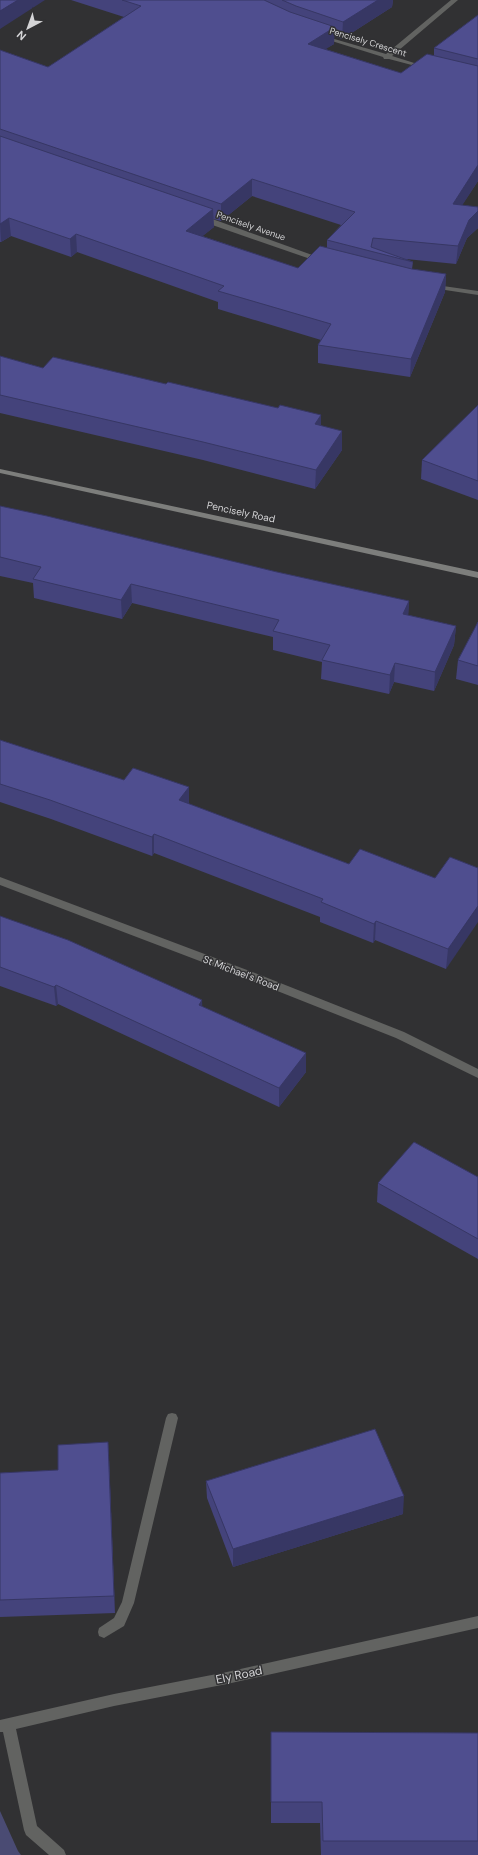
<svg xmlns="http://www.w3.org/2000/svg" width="478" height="1855" font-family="'DM Sans',sans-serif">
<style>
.green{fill:#4a4b73}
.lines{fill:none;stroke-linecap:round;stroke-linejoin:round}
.service{fill:#626361;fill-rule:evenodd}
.minor{fill:#626361;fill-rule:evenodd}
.secondary{fill:#7d7e7c;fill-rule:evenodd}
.wall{fill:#44437b;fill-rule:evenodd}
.shaded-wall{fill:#373764}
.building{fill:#4f4e8f;stroke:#373764}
.labels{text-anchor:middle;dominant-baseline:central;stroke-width:3;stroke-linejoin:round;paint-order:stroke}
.far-street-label{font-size:9px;fill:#d4d4d6;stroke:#313133}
.street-label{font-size:10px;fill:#d4d4d6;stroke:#313133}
.near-street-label{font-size:12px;fill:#d4d4d6;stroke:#313133}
</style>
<rect width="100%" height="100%" fill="#313133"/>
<polygon class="green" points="0,1811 18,1851 21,1855 0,1855"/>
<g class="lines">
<polygon class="service" points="172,1413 176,1414 178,1418 134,1603 124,1626 104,1638 99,1636 98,1632 99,1628 114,1618 122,1602 166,1418 168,1414"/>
<g class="minor">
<polygon points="451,0 458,0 392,56 427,67 427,69 389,59 384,59 383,57 319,37 324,36 386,54"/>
<polygon points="198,216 204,216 326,260 325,262 319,262 198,220"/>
<polygon points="429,284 478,291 478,295 432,288 428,286"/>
<polygon points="0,877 255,973 404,1032 478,1069 478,1078 396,1038 247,979 0,885"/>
<polygon points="478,1616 478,1628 227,1684 114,1706 16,1729 37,1826 64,1850 66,1855 49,1855 26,1835 24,1830 3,1732 0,1732 0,1720 114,1694 227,1672"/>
</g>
<polygon class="secondary" points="0,469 478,572 478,578 0,473"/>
</g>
<g class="wall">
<path d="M 71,0 L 393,0 L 392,7 L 342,39 L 334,36 L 334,44 L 325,49 L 401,73 L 434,55 L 434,48 L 478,15 L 478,181 L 462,205 L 478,207 L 478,228 L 467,238 L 456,264 L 406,259 L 413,262 L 412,269 L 446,274 L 445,292 L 410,377 L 318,363 L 318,345 L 321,340 L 218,309 L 218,302 L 77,252 L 71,257 L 11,236 L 1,242 L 0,242 L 0,50 L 48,67 L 124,17 ZM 252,196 L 341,225 L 327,240 L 327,248 L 298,268 L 202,236 L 214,227 L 213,219 L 221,221 Z"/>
<polygon points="0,356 43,368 166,384 278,408 321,415 321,426 342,431 342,450 315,489 203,460 0,413"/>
<polygon points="478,405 478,500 421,479 422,460"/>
<polygon points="0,506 277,572 409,601 408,615 456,626 454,645 434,691 394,682 389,694 321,679 322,662 273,650 273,637 132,603 122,619 34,598 33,583 0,576"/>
<polygon points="478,622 478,685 456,679 458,660"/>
<polygon points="0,740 124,780 189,787 189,804 349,864 435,878 478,868 446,969 375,940 373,943 320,922 320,917 154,853 152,856 51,819 0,802"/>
<polygon points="0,916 306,1053 306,1072 279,1107 58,1004 56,1006 0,986"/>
<polygon points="478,1177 478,1259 377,1202 378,1183"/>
<polygon points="109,1459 115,1613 0,1617 0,1473 58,1470"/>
<polygon points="206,1481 403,1514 233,1567 207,1498"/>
<polygon points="271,1732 478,1733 478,1855 321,1855 320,1823 271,1823"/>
</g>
<g class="shaded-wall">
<polygon points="18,0 45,0 0,29 0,11"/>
<polygon points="378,0 393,0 392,7 342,39 343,22"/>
<polygon points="335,27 334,44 307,61 308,44"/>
<polygon points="478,165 478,181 452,221 453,204"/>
<polygon points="252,179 252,196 221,221 221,204"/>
<polygon points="213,209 214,227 187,249 186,231"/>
<polygon points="478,211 478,228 467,238 456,264 458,246 469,220"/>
<polygon points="9,218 11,236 1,242 0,224"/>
<polygon points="76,234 77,252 71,257 70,239"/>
<polygon points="446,274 445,292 410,377 411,359"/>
<polygon points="321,415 321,434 315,424"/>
<polygon points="342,431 342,450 315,489 316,470"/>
<polygon points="131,584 132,603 122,619 121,600"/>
<polygon points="409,601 408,620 403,614"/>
<polygon points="456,626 454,645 434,691 435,672"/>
<polygon points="395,663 394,682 389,694 390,675"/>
<polygon points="189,787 189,807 179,800"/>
<polygon points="154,834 154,853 152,856 152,837"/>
<polygon points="478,906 478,922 446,969 448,949"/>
<polygon points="376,921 375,940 373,943 374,924"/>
<polygon points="56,985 58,1004 56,1006 54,987"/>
<polygon points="202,1000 203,1019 199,1005"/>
<polygon points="306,1053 306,1072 279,1107 279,1088"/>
<polygon points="108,1442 109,1459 115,1613 114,1596"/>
<polygon points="404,1496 403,1514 233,1567 233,1549"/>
</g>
<g class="building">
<polygon points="0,0 18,0 0,11"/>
<polygon points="122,0 264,0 290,12 335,27 308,44 401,73 427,54 478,66 478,165 453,204 478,207 478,211 469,220 458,246 373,238 371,247 413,262 327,240 355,212 252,179 221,204 0,129 0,50 48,67 141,6"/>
<polygon points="282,0 378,0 343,22 296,6"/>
<polygon points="478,15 478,59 434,48"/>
<polygon points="0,136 213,209 186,231 298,268 320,246 412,269 446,274 411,359 318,345 331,324 218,291 224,286 76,234 70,239 9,218 0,224"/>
<polygon points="0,356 43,368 53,357 166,384 168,382 278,408 280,405 321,415 315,424 342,431 316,470 203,442 0,395"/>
<polygon points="478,405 478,481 422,460"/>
<polygon points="0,506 47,516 277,572 409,601 403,614 456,626 435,672 395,663 390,675 322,660 330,645 273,631 279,620 131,584 121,600 33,579 41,567 0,557"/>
<polygon points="478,622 478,666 458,660"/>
<polygon points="0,740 124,780 133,768 189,787 179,800 349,864 360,849 435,878 450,857 478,868 478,906 448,949 376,921 374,924 321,902 323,899 154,834 152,837 50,800 0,784"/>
<polygon points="0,916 68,940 202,1000 199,1005 306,1053 279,1088 56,985 54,987 0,967"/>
<polygon points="414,1142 478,1177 478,1239 378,1183"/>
<polygon points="375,1429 404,1496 233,1549 206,1481"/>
<polygon points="108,1442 114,1596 0,1600 0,1473 58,1470 58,1445"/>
<polygon points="271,1732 478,1733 478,1841 323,1841 322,1802 271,1802"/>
</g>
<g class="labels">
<g class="far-street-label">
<text transform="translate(368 42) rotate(17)">Pencisely Crescent</text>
<text transform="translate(251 226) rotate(19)">Pencisely Avenue</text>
</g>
<g class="street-label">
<text transform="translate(241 512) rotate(12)">Pencisely Road</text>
<text transform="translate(241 973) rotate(21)">St Michael's Road</text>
</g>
<g class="near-street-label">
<text transform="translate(239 1675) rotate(-12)">Ely Road</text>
</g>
</g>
<g transform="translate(28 28) rotate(221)" stroke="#313133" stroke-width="3" paint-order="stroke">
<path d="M0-3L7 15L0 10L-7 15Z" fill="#d4d4d6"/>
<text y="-6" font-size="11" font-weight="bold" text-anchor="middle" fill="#d4d4d6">N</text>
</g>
</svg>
